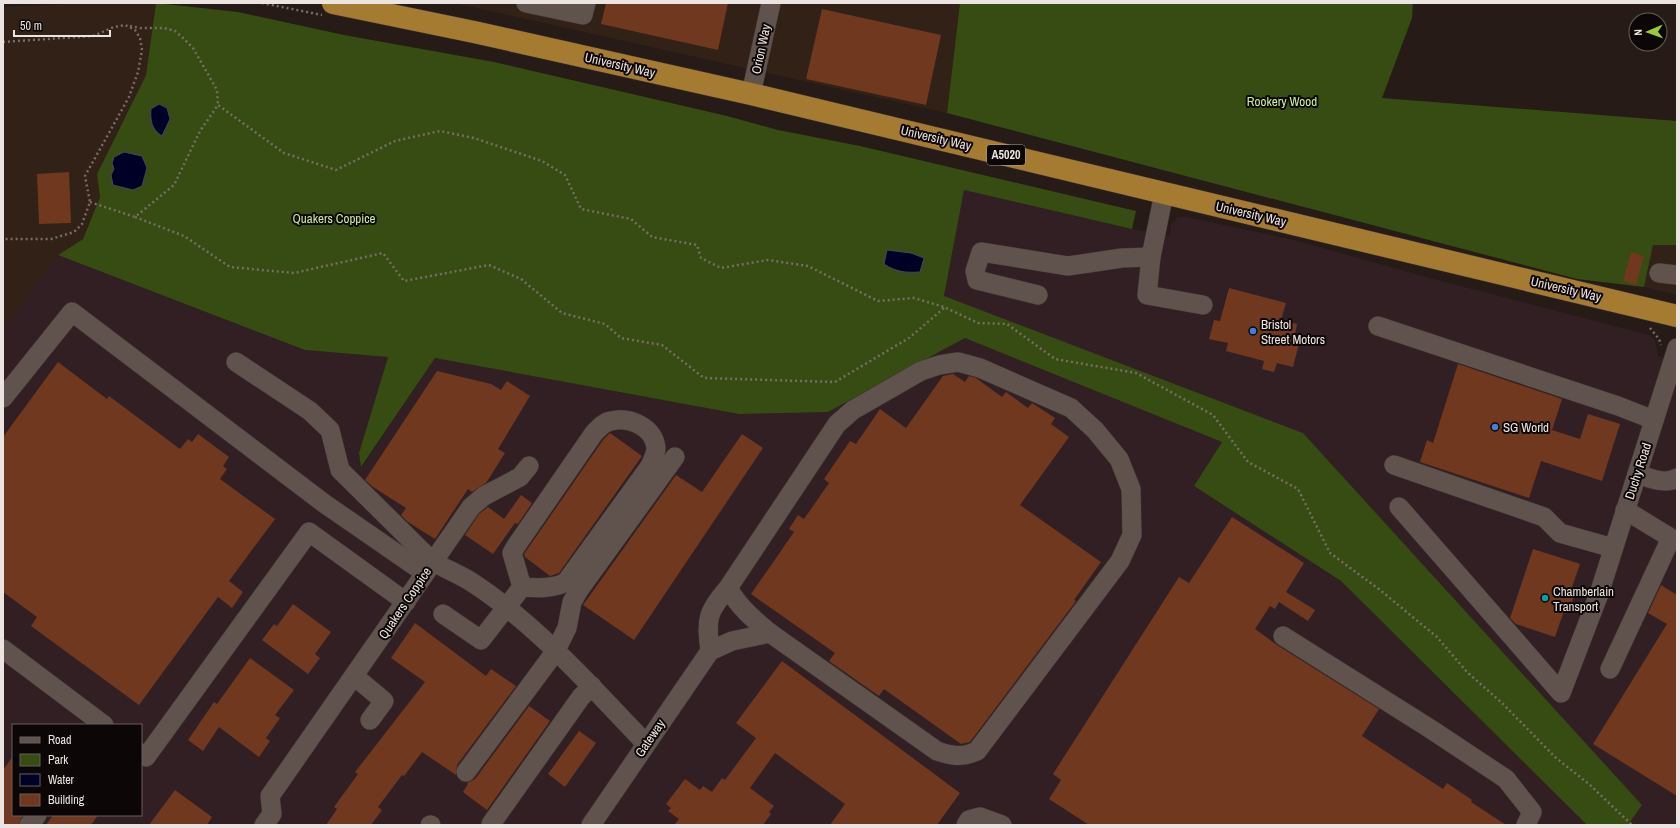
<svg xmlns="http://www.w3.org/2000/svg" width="1680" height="828" font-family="'Archivo Narrow',sans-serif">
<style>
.commercial{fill:#312117}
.industrial{fill:#321f24;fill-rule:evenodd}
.green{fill:#374c12}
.water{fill:#000026;stroke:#47445e}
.building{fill:#6f381f}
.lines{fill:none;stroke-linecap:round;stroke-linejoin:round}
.minor-casing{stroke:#403734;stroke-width:20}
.highway-casing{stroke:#403734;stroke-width:23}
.path{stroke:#776d69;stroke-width:2.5;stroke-dasharray:2 3;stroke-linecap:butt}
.minor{stroke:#60534d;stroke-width:19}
.highway{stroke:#a57b32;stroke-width:22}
.shop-dot{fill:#3f7fe0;stroke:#0c0706;stroke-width:1.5}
.culture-dot{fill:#0f9aa8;stroke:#0c0706;stroke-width:1.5}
.labels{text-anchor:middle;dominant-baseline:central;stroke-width:4;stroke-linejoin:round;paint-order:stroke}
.shield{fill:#0c0706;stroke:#a9a29f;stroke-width:1}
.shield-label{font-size:12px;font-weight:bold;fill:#ece4e1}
.street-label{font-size:13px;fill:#ece4e1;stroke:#0c0706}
.park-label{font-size:13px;fill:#caee98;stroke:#0c0706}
.poi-label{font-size:13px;fill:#ece4e1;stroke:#0c0706;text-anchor:start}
</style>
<rect width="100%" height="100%" fill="#261b17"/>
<g class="commercial">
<polygon points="156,3 146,75 97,173 100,197 83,239 58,255 3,328 3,7 70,4"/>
<polygon points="454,3 960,3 947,113"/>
<polygon points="1653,245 1677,245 1677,295 1644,287"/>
</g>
<g class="industrial">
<polygon points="964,190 1132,229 1170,236 1171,224 1178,217 1187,217 1294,240 1430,278 1649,335 1655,340 1658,356 1677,362 1677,825 1628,825 1642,805 1303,433 944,297"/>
<path d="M 58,255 L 305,350 L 388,357 L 359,453 L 362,467 L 435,358 L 739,414 L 828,412 L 965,338 L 1222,442 L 1194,486 L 1341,581 L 1587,825 L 3,825 L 3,328 ZM 13,725 L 141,725 L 141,815 L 13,815 Z"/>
</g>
<g class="green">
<polygon points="156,3 238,12 344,35 494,62 727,116 778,130 860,146 1136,211 1132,229 964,190 944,296 1303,433 1642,805 1628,825 1587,825 1341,581 1194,486 1222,442 965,338 828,412 739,414 435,358 361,467 359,453 388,357 305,350 58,255 83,239 100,197 97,174 146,75"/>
<polygon points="960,3 1413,3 1412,18 1382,98 1677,121 1677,245 1653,245 1644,287 1577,279 947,113"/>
</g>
<g class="water">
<path d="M 159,104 L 167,108 L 170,119 L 162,136 C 152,130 150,121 151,109 Z"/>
<polygon points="124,152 142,156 147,168 142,186 133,190 113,185 111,175 114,169 112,163 114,157"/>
<path d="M 887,250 L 911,253 L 924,258 L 920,272 C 906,273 896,272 884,264 Z"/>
</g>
<g class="building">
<polygon points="606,3 728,3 718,50 601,24"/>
<polygon points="822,9 941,35 926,105 806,79"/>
<polygon points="69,172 71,223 39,224 37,174"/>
<polygon points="1631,252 1644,256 1636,285 1623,281"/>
<polygon points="1229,288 1286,303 1281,320 1297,324 1294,339 1300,340 1293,367 1277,363 1274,372 1262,369 1264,361 1226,351 1228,343 1209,339 1214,320 1220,321"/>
<polygon points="58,362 107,399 109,396 180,449 188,439 192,442 198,434 229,457 223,466 227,469 220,479 275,519 229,581 243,592 232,608 218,597 139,705 31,626 37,617 3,592 3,437"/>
<polygon points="1458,364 1562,399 1552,430 1580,439 1588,414 1620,424 1602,481 1541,461 1529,498 1420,462 1427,440 1433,443"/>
<polygon points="437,371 491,384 501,390 507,381 530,396 498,449 505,453 486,483 472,492 468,489 435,539 408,522 401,515 406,508 373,487 365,480"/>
<polygon points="953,374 965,382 969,376 976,378 1002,397 1006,392 1028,408 1032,403 1055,418 1051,424 1069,437 1020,505 1101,562 1074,600 1076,601 970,742 961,744 884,689 879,696 829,661 835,653 751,594 794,532 789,529 798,515 804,519 829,483 824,479 850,441 856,444 880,409 906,428 943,376"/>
<polygon points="610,433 642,456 559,573 550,576 525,557 524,554 603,440"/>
<polygon points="742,434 763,448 634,640 583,605 676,475 702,492"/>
<polygon points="521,495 532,503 518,524 515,523 493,554 465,535 479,514 488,507 504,519"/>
<polygon points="1232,517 1304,563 1286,592 1315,610 1308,621 1279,602 1275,609 1270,606 1255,629 1277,645 1379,709 1362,736 1443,789 1447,783 1472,800 1471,802 1506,825 1089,825 1049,799 1061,780 1053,774 1179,577 1189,583"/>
<polygon points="1533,549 1580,564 1571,590 1575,592 1571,607 1566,605 1555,637 1516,624 1510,618"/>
<polygon points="1661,585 1677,595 1677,796 1593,744 1667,624 1648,613"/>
<polygon points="293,604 331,632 315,654 320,658 308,674 262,640 274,624 277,626"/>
<polygon points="415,623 486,676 491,669 516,686 457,765 456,775 422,752 404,776 402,775 378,807 382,810 371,825 326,825 337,809 334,807 358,774 355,772 425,682 391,658"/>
<polygon points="250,658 294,690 275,715 280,718 266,738 270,741 259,757 219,727 203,751 188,740 214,702 217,704"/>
<polygon points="782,661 960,793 937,825 830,825 845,804 775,753 750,788 774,806 769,812 771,814 763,825 674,825 679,819 668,811 671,808 666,804 685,779 700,790 703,786 712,792 722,778 725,780 756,738 736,723"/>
<polygon points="529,706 550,721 487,810 463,792 468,784 467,783 475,779"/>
<polygon points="579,731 596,743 565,787 548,774"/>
<polygon points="13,756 13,815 23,815 18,825 3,825 3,770"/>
<polygon points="175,790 212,817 207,825 149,825"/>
<polygon points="53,815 98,815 91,825 46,825"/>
</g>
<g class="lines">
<defs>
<g id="minor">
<polyline points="526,3 583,15 586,3"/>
<polyline points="751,94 771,3"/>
<polyline points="1164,193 1151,257 1147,295 1203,305"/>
<polyline points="1659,273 1677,275"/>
<polyline points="1038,295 977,280 975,271 981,252 1068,266 1122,258 1151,257"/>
<polyline points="1378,326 1618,406 1654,420"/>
<polyline points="236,362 310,411 330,430 340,470 433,562 471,507 484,496 520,477 529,466"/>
<polyline points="3,398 72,312 325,504 425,573"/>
<polyline points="1394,465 1544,517 1560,533 1613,548"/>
<path d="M 1637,474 C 1650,478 1665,485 1677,478"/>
<polyline points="1399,507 1561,693 1599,594 1677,348"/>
<path d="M 443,614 L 481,640 L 522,587 L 512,553 L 516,546 L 594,433 C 599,428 604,422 611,421 C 629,416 654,427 656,448 C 656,454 652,461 650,466 L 566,582 C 553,589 536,588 522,587"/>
<polyline points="1283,636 1429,728 1506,779 1532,812 1526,825"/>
<polyline points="3,649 104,725"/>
<path d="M 710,651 C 706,619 707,612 728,588 L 837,424 L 853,410 L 921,371 L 939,365 L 958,362 L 980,368 L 1071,408 L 1095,430 L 1119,459 L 1131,489 L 1132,535 L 1120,561 L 977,751 C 962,758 952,756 937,751 L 770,633 C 753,619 739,607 728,588"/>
<polyline points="1610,669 1671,538 1625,510"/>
<polyline points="354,676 384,701 370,720"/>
<polyline points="141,753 146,757 309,532 406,602"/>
<polyline points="466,772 555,652 567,628 572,602 579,590 675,457"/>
<polyline points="29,825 37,815"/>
<path d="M 264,825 L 272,814 L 270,796 L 433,562 C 446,569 461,575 473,583 C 536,624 594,689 646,744"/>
<polyline points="430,825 431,825"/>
<polyline points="492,825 491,824 581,697 592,686"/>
<polyline points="591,825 710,651 732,641 770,633"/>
<polyline points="966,825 969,820 980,817 1002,825"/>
</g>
<polyline id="highway" points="333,3 474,32 751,94 1677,316"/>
</defs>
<use href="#minor" class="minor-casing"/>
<use href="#highway" class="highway-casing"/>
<g class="path">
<polyline points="262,3 322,15"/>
<polyline points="130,26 140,28 164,28 175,31 183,38 193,48 217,90 218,105"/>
<polyline points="3,42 93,36 114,27 125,25 135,30 140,38 142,50 138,72 129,97 85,176 90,202 82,224 74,232 51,239 3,239"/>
<polyline points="90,202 135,217 174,185 200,131 218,105 284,153 336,170 395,141 440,131 474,138 542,161 565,175 581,209 631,219 652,237 697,245 701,258 721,268 768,260 808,266 878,301 914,298 944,307 978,323 1007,324 1055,359 1136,373 1213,415 1248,462 1298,489 1330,553 1380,590 1437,637 1467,672 1502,703 1555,757 1590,785 1632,825"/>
<polyline points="135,217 184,236 230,267 294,273 383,253 404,281 489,265 521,279 562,313 605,324 621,338 662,345 704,378 835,382 909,338 944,308"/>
<polyline points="1650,328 1659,339 1661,345"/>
</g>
<use href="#minor" class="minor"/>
<use href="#highway" class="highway"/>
</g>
<g class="shop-dot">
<circle cx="1253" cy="331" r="4"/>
<circle cx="1495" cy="427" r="4"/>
</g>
<circle class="culture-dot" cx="1545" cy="598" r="4"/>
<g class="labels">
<rect class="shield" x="987" y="145" width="38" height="20" rx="3"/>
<g class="shield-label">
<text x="1006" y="155">A5020</text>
</g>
<g class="street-label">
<text transform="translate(761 49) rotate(-78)">Orion Way</text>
<text transform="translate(620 65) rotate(13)">University Way</text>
<text transform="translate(936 138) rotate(13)">University Way</text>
<text transform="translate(1251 214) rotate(13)">University Way</text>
<text transform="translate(1566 289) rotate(13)">University Way</text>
<text transform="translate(1638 471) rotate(-72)">Duchy Road</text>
<text transform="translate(405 603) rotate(-56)">Quakers Coppice</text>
<text transform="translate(650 738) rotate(-56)">Gateway</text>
</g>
<g class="park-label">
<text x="1282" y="101">Rookery Wood</text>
<text x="334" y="218">Quakers Coppice</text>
</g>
<g class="poi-label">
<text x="1261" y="324">Bristol<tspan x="1261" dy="15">Street Motors</tspan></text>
<text x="1503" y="427">SG World</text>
<text x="1553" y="591">Chamberlain<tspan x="1553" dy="15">Transport</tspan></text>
</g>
</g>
<rect width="1680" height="828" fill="none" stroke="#ece4e1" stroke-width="8"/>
<rect x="12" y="724" width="130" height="92" fill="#0c0706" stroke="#665f5e"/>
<rect x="20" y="737" width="20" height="6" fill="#60534d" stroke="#665f5e"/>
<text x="48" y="744" font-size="12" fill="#ece4e1">Road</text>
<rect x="20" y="754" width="20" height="12" fill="#374c12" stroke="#665f5e"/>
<text x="48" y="764" font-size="12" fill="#ece4e1">Park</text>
<rect x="20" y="774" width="20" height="12" fill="#000026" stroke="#665f5e"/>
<text x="48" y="784" font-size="12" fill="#ece4e1">Water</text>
<rect x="20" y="794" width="20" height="12" fill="#6f381f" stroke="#665f5e"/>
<text x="48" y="804" font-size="12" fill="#ece4e1">Building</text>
<g transform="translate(1648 32) rotate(268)"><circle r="19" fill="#0c0706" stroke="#665f5e"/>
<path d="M0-3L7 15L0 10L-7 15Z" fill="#98cb37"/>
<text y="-6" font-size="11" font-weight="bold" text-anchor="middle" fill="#ece4e1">N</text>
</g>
<path d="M14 30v6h96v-6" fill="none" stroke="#ece4e1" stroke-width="2"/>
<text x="20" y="30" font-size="12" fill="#ece4e1" stroke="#0c0706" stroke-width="3" paint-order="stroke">50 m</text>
</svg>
